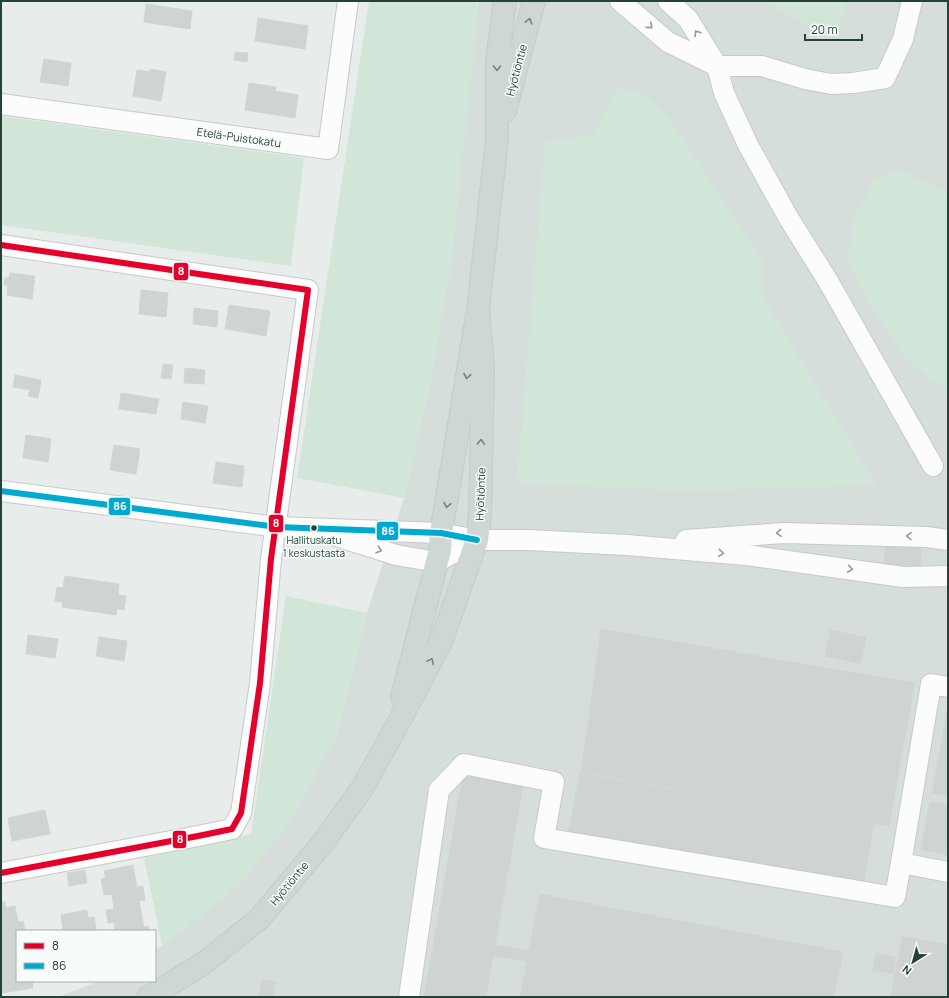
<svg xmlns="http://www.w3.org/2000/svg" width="949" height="998" font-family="Manrope,sans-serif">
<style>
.built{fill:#d6dedb}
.green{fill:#d1e6d8}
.building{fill:#cfd4d2;stroke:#d1d6d4}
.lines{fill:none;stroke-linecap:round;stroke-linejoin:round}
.minor-casing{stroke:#c5cac8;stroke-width:22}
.major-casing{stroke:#c3ccc9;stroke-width:24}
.minor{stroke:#fcfcfc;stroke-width:20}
.major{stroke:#cfd7d5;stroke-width:22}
.bus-1-casing{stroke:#f7fbf9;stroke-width:9}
.bus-2-casing{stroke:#f7fbf9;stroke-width:9}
.bus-1{stroke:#e4002b;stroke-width:6}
.bus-2{stroke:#00a9ce;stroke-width:6}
.oneway{stroke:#718580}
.oneway2{stroke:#909f9b}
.bus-dot{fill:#24423a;stroke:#f7fbf9;stroke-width:1.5}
.labels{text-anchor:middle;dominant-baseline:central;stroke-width:3;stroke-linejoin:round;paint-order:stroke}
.bus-label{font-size:10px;fill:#24423a;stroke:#f7fbf9}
.street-label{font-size:11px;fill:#24423a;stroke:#f7fbf9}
.line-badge{stroke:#f7fbf9;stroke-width:1.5}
.badge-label{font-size:11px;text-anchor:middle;font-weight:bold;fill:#fff}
</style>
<rect width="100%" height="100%" fill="#e8edeb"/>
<polygon class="built" points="479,1 948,1 948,997 58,997 100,981 155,981 155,950 162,946 237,886 295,814 338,732 367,613 404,498 430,384 450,266"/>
<g class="green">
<polygon points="369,1 474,1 479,5 450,266 430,384 404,498 297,478"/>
<polygon points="763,1 848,1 834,37 770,6"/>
<polygon points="618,88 643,93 669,118 763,261 763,297 876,485 689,491 517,483 545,142 592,136"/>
<polygon points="1,116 304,158 291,266 1,225"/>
<polygon points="896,169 941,189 948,195 948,388 938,385 906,358 870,304 848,258 854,218 874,181"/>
<polygon points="286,596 367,613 338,732 295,814 237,886 162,946 144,858 251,834"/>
</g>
<g class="building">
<polygon points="146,4 192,11 190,29 144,22"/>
<polygon points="258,18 308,26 305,49 255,41"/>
<polygon points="235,52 248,53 247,62 234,60"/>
<polygon points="44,59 71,63 68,86 40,82"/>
<polygon points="150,69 166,72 161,101 133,96 137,70 150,72"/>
<polygon points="249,83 276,87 275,91 298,95 295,118 245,110"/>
<polygon points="10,273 35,276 32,299 7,295 8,285 4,285 5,278 9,278"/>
<polygon points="141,290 168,293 166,317 139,314"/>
<polygon points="229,305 270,311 266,336 225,329"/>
<polygon points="194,308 218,311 217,327 193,324"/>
<polygon points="163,364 173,365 171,379 161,378"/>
<polygon points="185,368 205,370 204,384 184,383"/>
<polygon points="15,375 41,380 38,398 28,396 30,390 13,387"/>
<polygon points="121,393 159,399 156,414 119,409"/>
<polygon points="183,402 208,406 205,423 181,419"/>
<polygon points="26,435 51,439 48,462 23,458"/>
<polygon points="114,445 140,449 136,474 110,470"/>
<polygon points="216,462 244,466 242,487 213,483"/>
<polygon points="886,543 922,545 920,566 884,564"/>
<polygon points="65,576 119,584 118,595 126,596 124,610 117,609 116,615 62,607 63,602 55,601 57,587 63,588"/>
<polygon points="601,629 915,683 889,826 581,772"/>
<polygon points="830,630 866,637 861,664 825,656"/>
<polygon points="28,635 58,639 55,658 26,654"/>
<polygon points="99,637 127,641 124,661 96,656"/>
<polygon points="948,705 948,796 932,793"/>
<polygon points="464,770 524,781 486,997 424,997"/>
<polygon points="580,773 874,824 863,885 568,833"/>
<polygon points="930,802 948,805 948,855 921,850"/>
<polygon points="45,810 50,834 12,841 8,818"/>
<polygon points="133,865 137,887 143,886 145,900 139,901 144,927 148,926 149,931 115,931 114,922 108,923 106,910 114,909 112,894 104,895 101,879 106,878 104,871"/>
<polygon points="85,870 87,883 69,886 67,873"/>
<polygon points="540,894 843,952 834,997 520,997"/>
<polygon points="1,902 5,902 6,908 15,906 18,922 23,921 25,931 17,931 17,981 32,981 33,988 2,993"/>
<polygon points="87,910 88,918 94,917 96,929 89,930 89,931 63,931 61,915"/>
<polygon points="902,936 948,945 948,997 891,997"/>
<polygon points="495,945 529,951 527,961 494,956"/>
<polygon points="876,953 896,957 893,974 873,970"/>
<polygon points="262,979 276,982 272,997 259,997"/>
</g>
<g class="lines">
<defs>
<g id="minor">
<polyline points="620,1 668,42 717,66 762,66 805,79 831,84 853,83 885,78 903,39 912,1"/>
<polyline points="668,1 688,19 717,66 724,93 748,145 788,217 828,281 933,466"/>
<polyline points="1,104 328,149 348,1"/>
<polyline points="1,245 308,290 271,559 260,683 241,813 232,829 198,836 1,873"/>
<polyline points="1,491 277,527 441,533 477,540 528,540 627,545 746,555 903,577 948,576"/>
<polyline points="336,536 396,555 437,562 477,540"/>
<polyline points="686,540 784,533 926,537 948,540"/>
<polyline points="948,687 931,684 901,863 948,872"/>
<polyline points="409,997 439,790 464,764 554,782 544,838 895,897 901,863"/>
</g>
<g id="major">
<polyline points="505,111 534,1"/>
<polyline points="402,697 440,550 441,533 478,310 497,139 497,62 505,1"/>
<polyline points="148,997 159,991 204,963 259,919 322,844 361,790 393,733 441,642 477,540 480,515 483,367 478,310"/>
</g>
</defs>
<use href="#minor" class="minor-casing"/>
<use href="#major" class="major-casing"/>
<use href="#minor" class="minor"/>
<use href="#major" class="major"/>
<defs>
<polyline id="bus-1" points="1,245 308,290 271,559 260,683 241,813 232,829 198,836 1,873"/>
<polyline id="bus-2" points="1,491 277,527 441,533 477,540"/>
</defs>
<use href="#bus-1" class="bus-1-casing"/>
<use href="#bus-2" class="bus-2-casing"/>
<use href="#bus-1" class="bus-1"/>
<use href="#bus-2" class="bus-2"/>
</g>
<defs><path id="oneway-chevron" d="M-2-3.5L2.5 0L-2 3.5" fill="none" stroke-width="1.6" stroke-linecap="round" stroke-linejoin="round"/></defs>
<g class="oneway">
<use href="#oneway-chevron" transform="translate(529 21) rotate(-75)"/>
<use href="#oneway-chevron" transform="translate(497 68) rotate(91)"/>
<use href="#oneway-chevron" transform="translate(467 376) rotate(99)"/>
<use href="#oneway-chevron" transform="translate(481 442) rotate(-88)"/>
<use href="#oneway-chevron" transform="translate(447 505) rotate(101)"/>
<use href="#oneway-chevron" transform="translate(431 661) rotate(-62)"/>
</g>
<g class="oneway2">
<use href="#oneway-chevron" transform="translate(650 26) rotate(41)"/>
<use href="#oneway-chevron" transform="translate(697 33) rotate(-122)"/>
<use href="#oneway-chevron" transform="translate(779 533) rotate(177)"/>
<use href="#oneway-chevron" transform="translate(909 536) rotate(-178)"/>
<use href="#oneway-chevron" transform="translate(379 550) rotate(18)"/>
<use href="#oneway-chevron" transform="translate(721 553) rotate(5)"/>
<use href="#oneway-chevron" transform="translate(850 569) rotate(8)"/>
</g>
<circle class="bus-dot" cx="314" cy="528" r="3.5"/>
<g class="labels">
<g class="bus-label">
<text x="314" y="540">Hallituskatu<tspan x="314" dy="13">1 keskustasta</tspan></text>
</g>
<g class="street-label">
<text transform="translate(516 70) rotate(-75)">Hyötiöntie</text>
<text transform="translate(239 137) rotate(8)">Etelä-Puistokatu</text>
<text transform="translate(480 494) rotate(-88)">Hyötiöntie</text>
<text transform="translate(289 883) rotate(-50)">Hyötiöntie</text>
</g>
</g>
<g class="line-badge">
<rect x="173" y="262" width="16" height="19" rx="4" fill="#e4002b"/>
<rect x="108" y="497" width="23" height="19" rx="4" fill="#00a9ce"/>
<rect x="268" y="514" width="16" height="19" rx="4" fill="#e4002b"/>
<rect x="376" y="521" width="23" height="20" rx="4" fill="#00a9ce"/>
<rect x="172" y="830" width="15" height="19" rx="4" fill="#e4002b"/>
</g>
<g class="badge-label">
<text x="181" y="275">8</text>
<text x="120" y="510">86</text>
<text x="276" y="527">8</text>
<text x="388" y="535">86</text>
<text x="180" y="843">8</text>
</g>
<rect width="949" height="998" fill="none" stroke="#24423a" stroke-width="4"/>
<rect x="16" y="930" width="140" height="52" fill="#f7fbf9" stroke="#a3b1ad"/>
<rect x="24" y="943" width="20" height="6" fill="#e4002b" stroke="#a3b1ad"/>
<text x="52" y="950" font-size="12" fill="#24423a">8</text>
<rect x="24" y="963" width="20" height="6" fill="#00a9ce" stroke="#a3b1ad"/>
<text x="52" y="970" font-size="12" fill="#24423a">86</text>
<g transform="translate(913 962) rotate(217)" stroke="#f7fbf9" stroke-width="3" paint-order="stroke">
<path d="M0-3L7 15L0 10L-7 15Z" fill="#24423a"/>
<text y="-6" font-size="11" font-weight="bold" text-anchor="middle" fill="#24423a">N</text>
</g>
<path d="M805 34v6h57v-6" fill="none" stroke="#24423a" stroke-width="2"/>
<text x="811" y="34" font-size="12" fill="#24423a" stroke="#f7fbf9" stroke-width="3" paint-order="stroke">20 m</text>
</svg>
